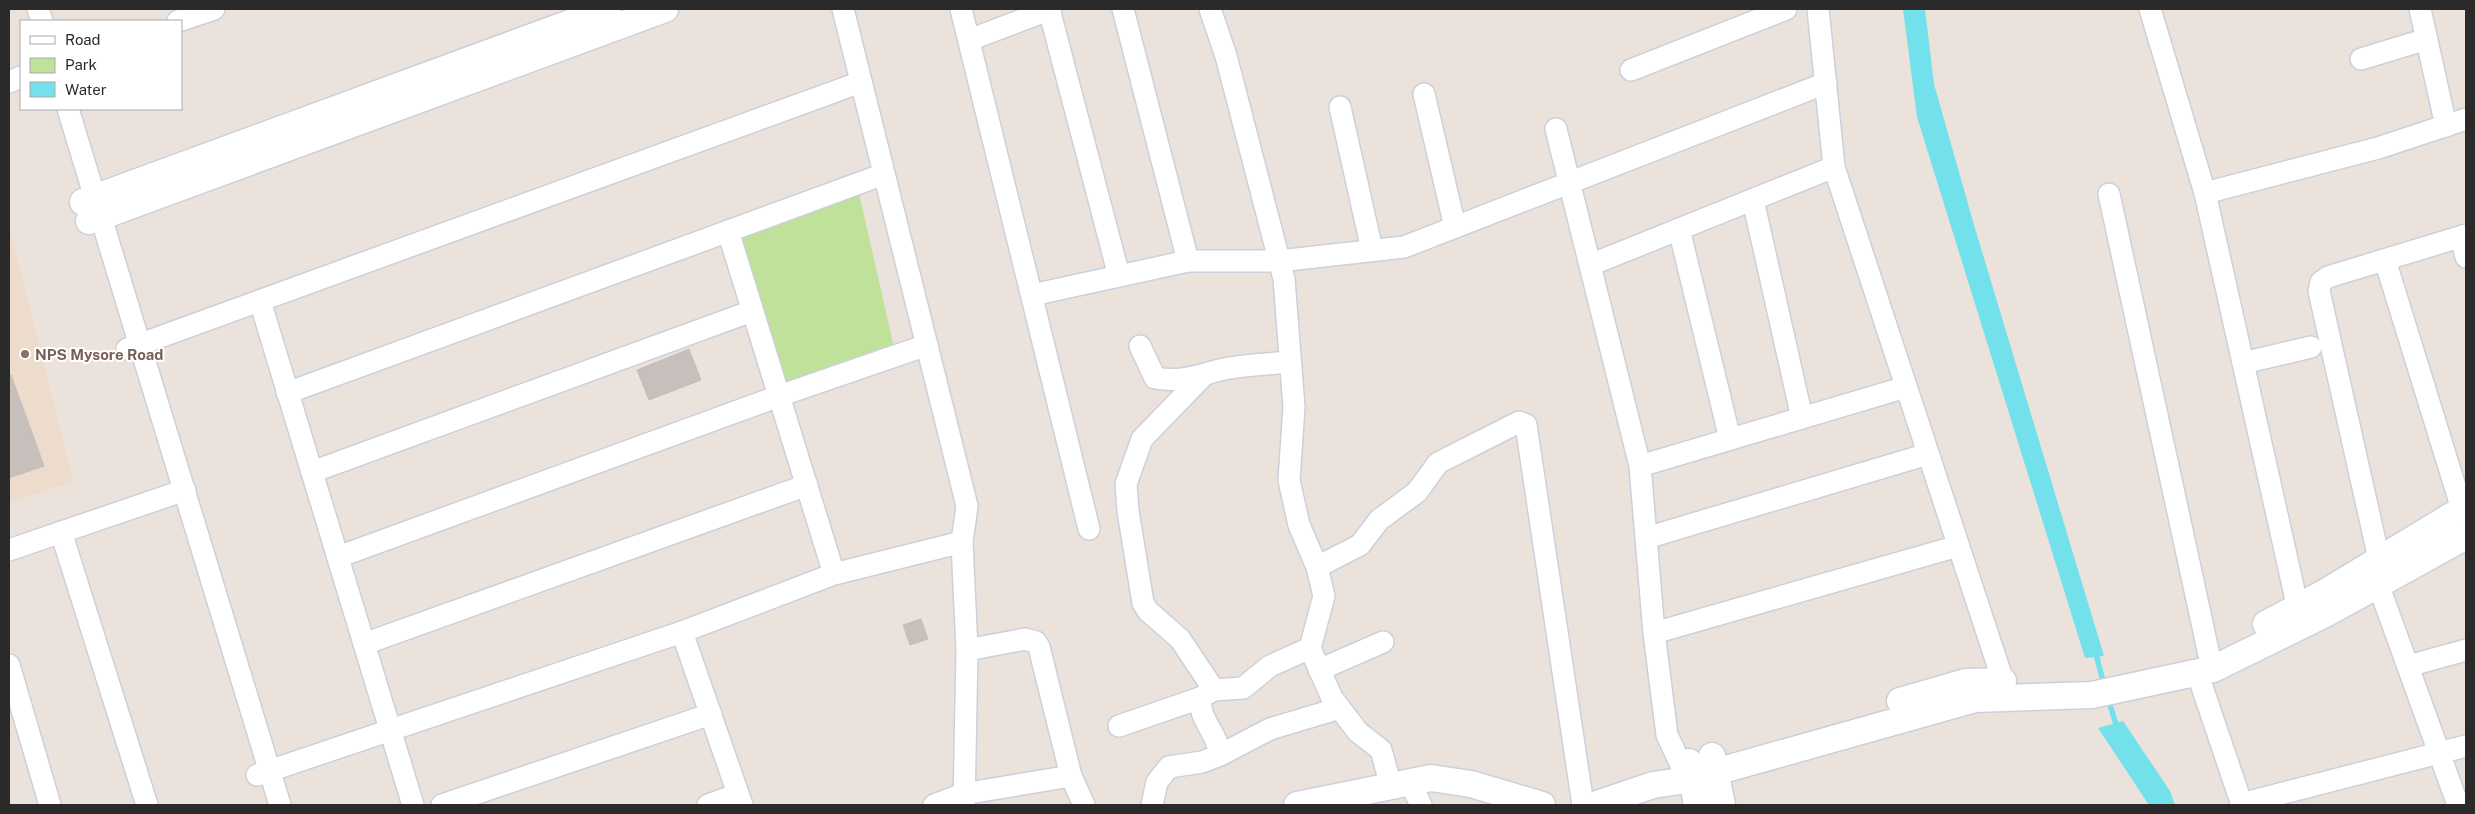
<svg xmlns="http://www.w3.org/2000/svg" width="2475" height="814" font-family="'Public Sans',sans-serif">
<style>
.education{fill:#eddccc}
.green{fill:#bfe19a}
.water{fill:#72e1eb}
.lines{fill:none;stroke-linecap:round;stroke-linejoin:round}
.stream{stroke:#72e1eb;stroke-width:5.5}
.building{fill:#c7bfbc;stroke:#c7beb6}
.minor-casing{stroke:#cad1db;stroke-width:24}
.tertiary-casing{stroke:#cad1db;stroke-width:29}
.minor{stroke:#fff;stroke-width:21}
.tertiary{stroke:#fff;stroke-width:26}
.education-dot{fill:#8d6e63;stroke:#fff;stroke-width:2}
.labels{text-anchor:middle;dominant-baseline:central;stroke-width:4;stroke-linejoin:round;paint-order:stroke}
.education-label{font-size:15px;font-weight:bold;fill:#785e54;stroke:#fff;text-anchor:start}
</style>
<rect width="100%" height="100%" fill="#ece2dc"/>
<polygon class="education" points="9,226 73,482 9,503"/>
<polygon class="green" points="859,193 895,352 784,389 742,237"/>
<g class="water">
<polygon points="1903,9 1925,9 1934,84 1974,225 2104,656 2085,658 1917,117"/>
<polygon points="2123,721 2170,791 2175,805 2149,805 2098,728"/>
</g>
<g class="lines">
<g class="stream">
<polyline points="2095,650 2104,685"/>
<polyline points="2108,699 2118,730"/>
</g>
</g>
<g class="building">
<polygon points="689,349 701,380 649,400 637,370"/>
<polygon points="9,375 11,375 44,466 9,478"/>
<polygon points="921,619 928,639 910,645 903,625"/>
</g>
<g class="lines">
<defs>
<g id="minor">
<polyline points="38,9 42,21"/>
<polyline points="843,9 967,506 962,542 967,650 964,805"/>
<polyline points="961,9 1089,529"/>
<polyline points="1049,9 1119,276"/>
<polyline points="1123,9 1188,261"/>
<polyline points="1210,9 1226,56 1284,279 1294,407 1289,480 1299,525 1317,567 1324,596 1310,648 1332,698 1358,732 1381,750 1391,786"/>
<polyline points="1818,9 1834,167 2003,681"/>
<polyline points="2150,9 2205,193 2301,622"/>
<polyline points="2420,9 2446,126"/>
<polyline points="178,21 214,9"/>
<polyline points="969,40 1051,9"/>
<polyline points="2361,59 2427,39"/>
<polyline points="1631,70 1786,9"/>
<polyline points="9,82 21,77"/>
<polyline points="1424,94 1455,227"/>
<polyline points="1340,107 1372,250"/>
<polyline points="68,109 280,805"/>
<polyline points="1556,129 1640,466 1654,633 1667,735 1681,765"/>
<polyline points="2205,193 2378,148 2466,119"/>
<polyline points="2109,194 2209,655"/>
<polyline points="1753,200 1802,418"/>
<polyline points="1679,229 1730,439"/>
<polyline points="728,231 834,574"/>
<polyline points="2461,237 2466,257"/>
<polyline points="2385,260 2462,509"/>
<polyline points="1590,265 1834,167"/>
<polyline points="1032,295 1188,261 1279,261 1404,247 1826,83"/>
<polyline points="260,301 413,805"/>
<path d="M 1140,346 L 1155,378 C 1183,383 1198,375 1224,369 C 1245,365 1269,364 1290,362"/>
<polyline points="127,349 861,82"/>
<polyline points="2243,363 2311,347"/>
<polyline points="1204,375 1142,439 1126,484 1128,511 1143,603 1148,611 1180,639 1214,690"/>
<polyline points="287,393 884,174"/>
<polyline points="1640,466 1906,387"/>
<polyline points="312,472 752,311"/>
<polyline points="61,532 147,805"/>
<polyline points="1646,538 1928,454"/>
<polyline points="9,550 185,490"/>
<polyline points="338,557 779,396 927,345"/>
<polyline points="2379,559 2319,291 2321,282 2328,277 2466,235"/>
<polyline points="1317,567 1360,545 1379,520 1417,492 1438,463 1519,422 1526,425 1583,805"/>
<polyline points="2378,584 2458,805"/>
<polyline points="682,632 742,805"/>
<polyline points="1654,633 1958,546"/>
<polyline points="364,644 807,485"/>
<polyline points="967,650 1025,639 1036,642 1039,647 1071,776 1084,805"/>
<polyline points="9,665 50,805"/>
<polyline points="2408,666 2466,650"/>
<polyline points="1319,670 1383,642"/>
<polyline points="2197,672 2242,805"/>
<polyline points="1119,726 1200,698"/>
<polyline points="1220,755 1270,729 1340,708"/>
<polyline points="257,775 682,632 834,574 962,542"/>
<polyline points="1410,782 1421,805"/>
<polyline points="2241,804 2466,746"/>
<polyline points="442,805 711,714"/>
<polyline points="708,805 738,794"/>
<polyline points="934,805 963,794 1071,776"/>
<path d="M 1152,805 L 1157,782 L 1169,767 L 1202,762 L 1220,755 C 1218,734 1199,720 1200,698 L 1214,690 L 1243,688 L 1270,666 L 1310,648"/>
</g>
<g id="tertiary">
<polyline points="83,202 608,9"/>
<polyline points="89,221 665,9"/>
<polyline points="2266,624 2324,593 2466,507"/>
<polyline points="1900,701 1966,682 2003,681"/>
<polyline points="1712,756 1722,805"/>
<polyline points="1689,762 1697,805"/>
<polyline points="1297,805 1431,778 1471,784 1542,805"/>
<polyline points="1594,805 1653,785 1687,780 1975,699 2092,695 2213,669 2325,614 2466,536"/>
</g>
</defs>
<use href="#minor" class="minor-casing"/>
<use href="#tertiary" class="tertiary-casing"/>
<use href="#minor" class="minor"/>
<use href="#tertiary" class="tertiary"/>
</g>
<circle class="education-dot" cx="25" cy="354" r="5"/>
<g class="labels">
<g class="education-label">
<text x="35" y="354">NPS Mysore Road</text>
</g>
</g>
<rect width="2475" height="814" fill="none" stroke="#2a2a2a" stroke-width="20"/>
<rect x="20" y="20" width="162" height="90" fill="#ffffff" stroke="#aaaaaa"/>
<rect x="30" y="36" width="25" height="8" fill="#ffffff" stroke="#aaaaaa"/>
<text x="65" y="45" font-size="15" fill="#2a2a2a">Road</text>
<rect x="30" y="58" width="25" height="15" fill="#bfe19a" stroke="#aaaaaa"/>
<text x="65" y="70" font-size="15" fill="#2a2a2a">Park</text>
<rect x="30" y="82" width="25" height="15" fill="#72e1eb" stroke="#aaaaaa"/>
<text x="65" y="95" font-size="15" fill="#2a2a2a">Water</text>
</svg>
